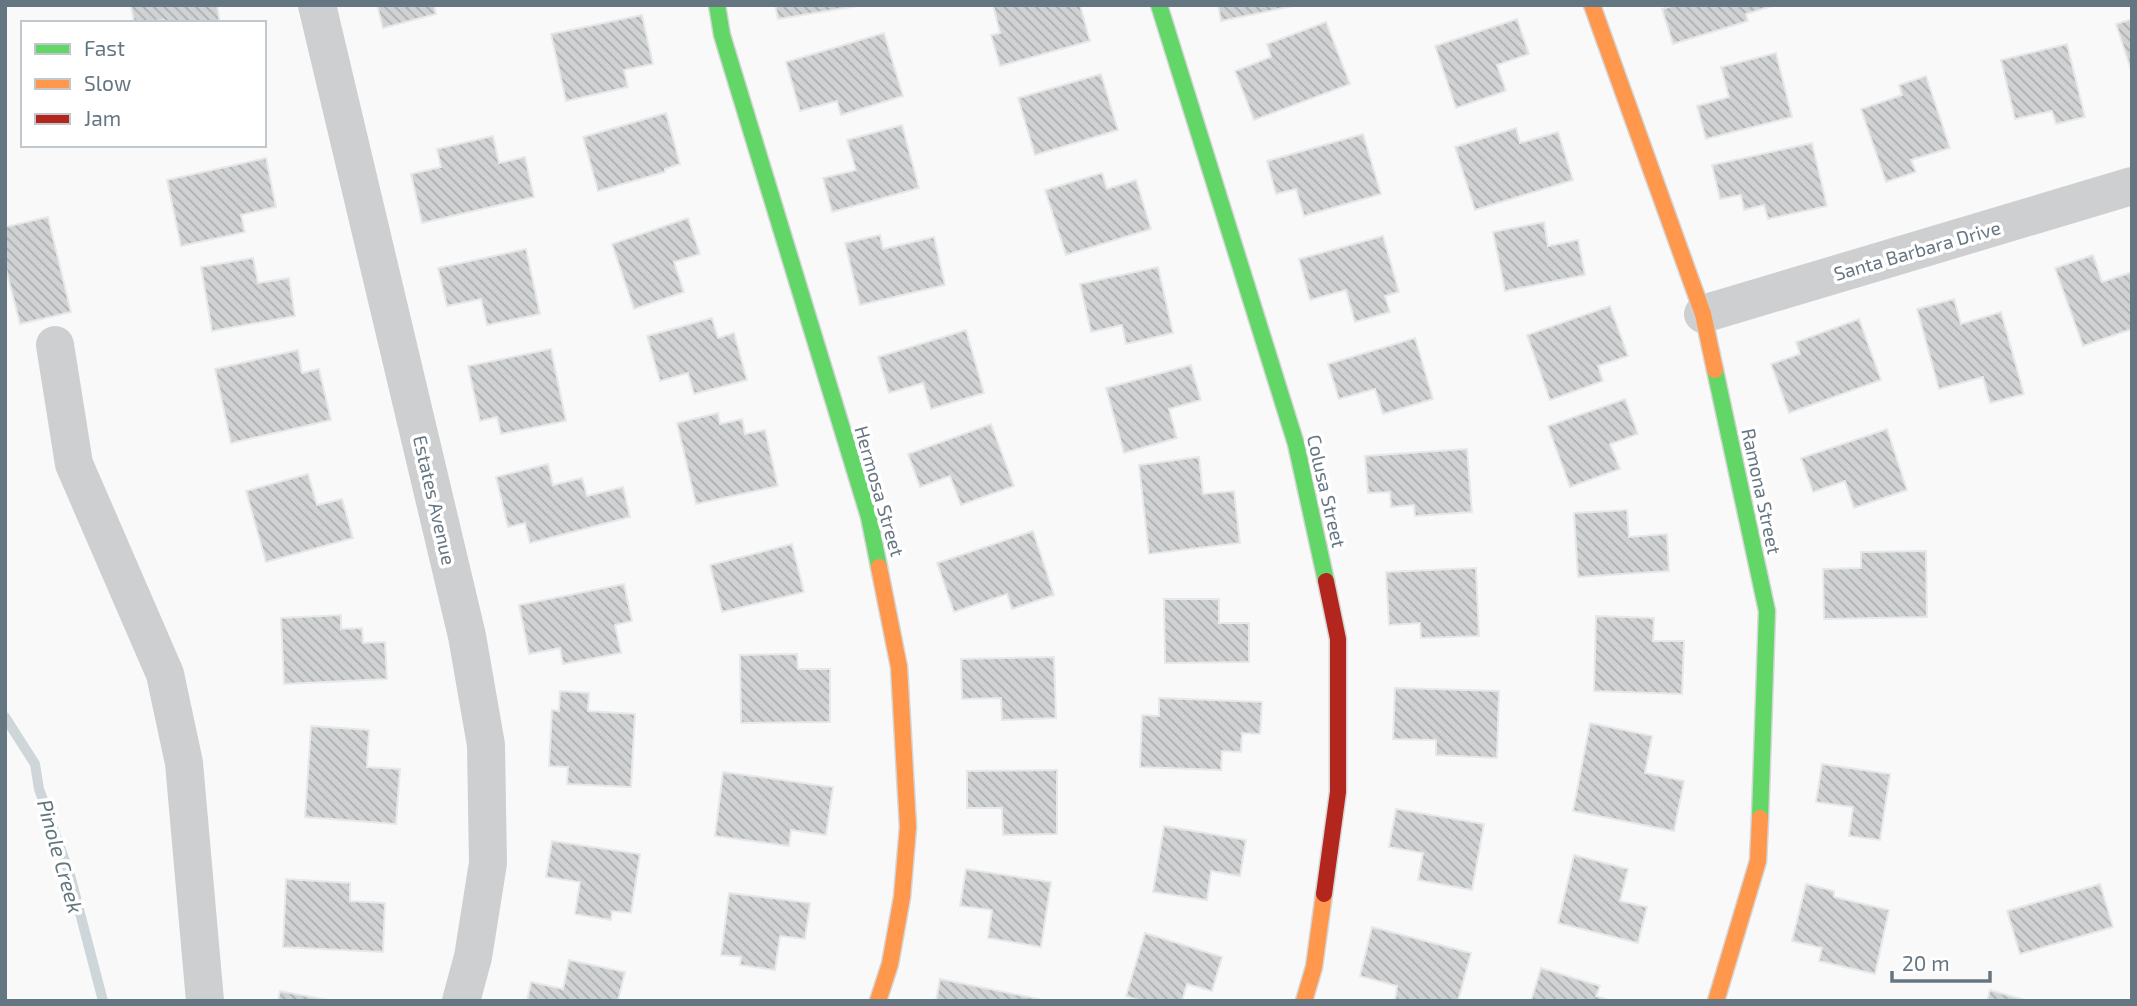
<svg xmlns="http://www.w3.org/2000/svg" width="2137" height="1006" font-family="'Exo 2',sans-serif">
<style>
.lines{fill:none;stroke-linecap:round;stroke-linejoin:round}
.stream{stroke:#ced6d9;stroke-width:10}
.building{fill:url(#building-back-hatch);stroke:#e8e8e8;stroke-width:2}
.fast-casing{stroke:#d5d6d7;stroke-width:19}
.slow-casing{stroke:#d5d6d7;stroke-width:19}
.jam-casing{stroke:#d5d6d7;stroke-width:19}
.street{stroke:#cecfd0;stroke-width:38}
.fast{stroke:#63d668;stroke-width:16}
.slow{stroke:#ff974d;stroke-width:16}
.jam{stroke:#b3261e;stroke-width:16}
.labels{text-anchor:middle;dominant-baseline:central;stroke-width:7;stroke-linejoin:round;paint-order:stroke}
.street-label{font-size:19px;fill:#657683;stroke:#fff}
.water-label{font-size:21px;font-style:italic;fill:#60757c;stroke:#fff}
</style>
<defs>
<pattern id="building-back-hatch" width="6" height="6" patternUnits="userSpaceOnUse" patternTransform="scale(1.75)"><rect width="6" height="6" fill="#d0d2d3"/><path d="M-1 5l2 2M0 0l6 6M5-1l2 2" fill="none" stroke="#acafb1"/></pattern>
</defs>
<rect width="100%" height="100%" fill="#f9f9f9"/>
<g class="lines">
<polyline class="stream" points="5,717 35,764 39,789 70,875 103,1001"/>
</g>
<g class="building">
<polygon points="131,5 217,5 220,23 165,23 164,20 134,23"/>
<polygon points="377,5 434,5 436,14 383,28"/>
<polygon points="775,5 864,5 778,19"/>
<polygon points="993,5 1080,5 1090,41 1000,66 991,35 1000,33"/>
<polygon points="1218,5 1298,5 1221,21"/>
<polygon points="1675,5 1776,5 1746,14 1748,21 1673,44 1662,9"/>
<polygon points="642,15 653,64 624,70 628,87 566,101 551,34"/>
<polygon points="1517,19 1529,54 1497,65 1506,91 1456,108 1435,46"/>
<polygon points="2132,19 2132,73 2116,24"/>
<polygon points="1326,22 1350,84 1254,120 1235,71 1271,57 1267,44"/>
<polygon points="884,33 903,96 841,115 837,101 800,111 786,62"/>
<polygon points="2067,44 2085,117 2056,124 2052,111 2015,119 2001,60"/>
<polygon points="1776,53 1792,117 1706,139 1697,106 1729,97 1721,67"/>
<polygon points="1101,74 1118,130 1035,155 1018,98"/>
<polygon points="1926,76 1950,148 1911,160 1916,172 1886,182 1861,109 1902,95 1899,85"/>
<polygon points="666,113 680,164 665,169 665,172 598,191 583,137"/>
<polygon points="902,125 919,188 832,212 823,178 856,170 847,140"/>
<polygon points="1516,128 1520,143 1558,132 1573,180 1475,210 1455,147"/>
<polygon points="1363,134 1381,194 1304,216 1296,189 1276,194 1267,161"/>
<polygon points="493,136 499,163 525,157 534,197 422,223 411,174 441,167 437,149"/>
<polygon points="1812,143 1827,206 1768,219 1764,205 1744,210 1741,195 1720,199 1712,165"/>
<polygon points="266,158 276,207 241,215 245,232 181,246 167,180"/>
<polygon points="1102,173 1107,189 1136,180 1151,229 1066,255 1045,190"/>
<polygon points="48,217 71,312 20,324 5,265 5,227"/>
<polygon points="688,218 700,254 674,262 684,292 634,309 612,244"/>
<polygon points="1544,222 1548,246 1578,240 1585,275 1505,291 1493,232"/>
<polygon points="880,235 883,249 934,237 945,285 860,305 845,243"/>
<polygon points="1383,236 1399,292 1385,296 1390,312 1355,322 1346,290 1310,300 1299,259"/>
<polygon points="526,249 540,314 487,325 481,299 447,306 438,268"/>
<polygon points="2093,255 2102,282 2132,272 2132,329 2083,346 2055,268"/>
<polygon points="253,258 258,283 289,278 295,316 212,331 201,267"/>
<polygon points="1158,267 1173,333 1126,344 1122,325 1091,332 1080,284"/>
<polygon points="1954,299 1961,324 2001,312 2024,394 1990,403 1983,377 1939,389 1917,309"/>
<polygon points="1610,306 1628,356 1598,366 1603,381 1550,400 1527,335"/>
<polygon points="712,318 718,338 734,333 747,380 694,394 688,373 660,381 647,336"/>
<polygon points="1859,319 1881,380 1789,413 1771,364 1800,354 1796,342"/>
<polygon points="966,330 984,393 931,409 923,383 889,393 878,357"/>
<polygon points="1415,338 1433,399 1383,414 1375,389 1339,399 1328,364"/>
<polygon points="551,349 566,421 501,434 497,417 480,421 468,366"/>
<polygon points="298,350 302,373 319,369 331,420 231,443 215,369"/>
<polygon points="1191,365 1201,400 1169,409 1177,438 1124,453 1106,388"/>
<polygon points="1625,399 1638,434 1610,444 1620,469 1570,487 1548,426"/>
<polygon points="718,413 720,424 742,419 745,434 765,430 778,486 696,504 677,423"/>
<polygon points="991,424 1014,486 961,505 950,476 920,487 908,454"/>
<polygon points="1887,429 1907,490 1854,508 1845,481 1813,492 1801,458"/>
<polygon points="1467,449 1472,512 1415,516 1414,505 1391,507 1390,492 1368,493 1365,456"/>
<polygon points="1199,457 1203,494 1234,491 1240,543 1149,554 1139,465"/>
<polygon points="548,464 553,485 582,478 587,496 623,487 630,517 530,543 525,523 508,527 496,477"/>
<polygon points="308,474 317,505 342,499 353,538 266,562 246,491"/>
<polygon points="1627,510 1629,537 1667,534 1669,571 1578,577 1574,513"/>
<polygon points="1033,531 1054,595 1012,609 1007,594 954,612 937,563"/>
<polygon points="792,544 804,592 722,612 710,565"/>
<polygon points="1926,551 1927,617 1824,619 1823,569 1861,568 1861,552"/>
<polygon points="1476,568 1479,636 1421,638 1420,623 1389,625 1386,572"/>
<polygon points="624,584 632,621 615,625 621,653 563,664 560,648 529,654 519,605"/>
<polygon points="1164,599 1219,599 1219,623 1249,623 1249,662 1165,663"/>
<polygon points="341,615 341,629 362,628 363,643 385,642 387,679 284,684 281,618"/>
<polygon points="1596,616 1654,618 1653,641 1684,641 1682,694 1594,691"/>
<polygon points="797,654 798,669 830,669 830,722 741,723 740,655"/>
<polygon points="1054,657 1056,718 1002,720 1001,698 962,699 961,659"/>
<polygon points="1395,688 1499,691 1497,758 1436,755 1436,740 1393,739"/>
<polygon points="560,691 589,693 588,711 635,714 631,787 567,784 568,767 549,766 552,710 559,711"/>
<polygon points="1159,698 1262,702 1260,734 1242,733 1241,752 1222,751 1221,770 1140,767 1142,715 1159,716"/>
<polygon points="1590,723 1652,736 1645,773 1684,781 1674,831 1573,811"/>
<polygon points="311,726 369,730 367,767 400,769 396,824 305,817"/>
<polygon points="1822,764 1890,774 1880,840 1849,836 1853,807 1816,802"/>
<polygon points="1057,770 1057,834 1003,835 1002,808 967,808 967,771"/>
<polygon points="723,772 833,787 826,835 791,830 789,846 715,836"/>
<polygon points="1396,809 1484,824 1472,890 1418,880 1423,853 1389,847"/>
<polygon points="1164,826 1246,840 1240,876 1211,871 1207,900 1153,892"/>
<polygon points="552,841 640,854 631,913 612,911 611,920 575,914 580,882 546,877"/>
<polygon points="1574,855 1628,869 1620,901 1647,907 1638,943 1558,923"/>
<polygon points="966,869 1051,882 1041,947 988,938 992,910 960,906"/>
<polygon points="286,879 350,883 350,901 385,903 383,952 283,947"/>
<polygon points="1806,884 1834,891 1834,897 1889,910 1875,974 1819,961 1822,948 1792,941"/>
<polygon points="2100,884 2113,927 2020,954 2007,911"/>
<polygon points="729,893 810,903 805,939 780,936 775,970 740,965 741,957 721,955"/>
<polygon points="1372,927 1471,953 1458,1001 1395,1001 1397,986 1360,976"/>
<polygon points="1145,933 1222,957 1212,991 1187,984 1182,1001 1142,1001 1126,996"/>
<polygon points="569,960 625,972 618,1001 527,1001 531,982 563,989"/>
<polygon points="1541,968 1600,986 1596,996 1612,1001 1531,1001"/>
<polygon points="940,979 1039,999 1039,1001 936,1001"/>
<polygon points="1990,990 2028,1001 1987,1001"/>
<polygon points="280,991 333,1001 278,1001"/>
</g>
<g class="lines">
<defs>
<g id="fast">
<polyline points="717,5 722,35 869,517 879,567"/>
<polyline points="1159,5 1296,444 1326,581"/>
<polyline points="1715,370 1767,611 1760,818"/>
</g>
<g id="slow">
<polyline points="1592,5 1703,314 1715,370"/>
<polyline points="878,1001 890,964 902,897 908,827 899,667 879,567"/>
<polyline points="1304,1001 1314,967 1324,894"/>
<polyline points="1716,1001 1758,861 1760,818"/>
</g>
<polyline id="jam" points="1324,894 1338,792 1338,639 1326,581"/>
</defs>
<use href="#fast" class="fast-casing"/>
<use href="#slow" class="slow-casing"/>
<use href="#jam" class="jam-casing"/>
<g class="street">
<polyline points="317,5 467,636 486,745 488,863 473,957 461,1001"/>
<polyline points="1703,314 2132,186"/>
<polyline points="55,345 74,464 165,674 184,763 205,1001"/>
</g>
<use href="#fast" class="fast"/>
<use href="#slow" class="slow"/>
<use href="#jam" class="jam"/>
</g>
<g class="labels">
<g class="street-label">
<text transform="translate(1917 250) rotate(-16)">Santa Barbara Drive</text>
<text transform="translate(880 491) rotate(74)">Hermosa Street</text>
<text transform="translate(1327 491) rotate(77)">Colusa Street</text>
<text transform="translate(1762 491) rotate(78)">Ramona Street</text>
<text transform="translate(435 500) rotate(77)">Estates Avenue</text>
</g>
<g class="water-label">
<text transform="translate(61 856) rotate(74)">Pinole Creek</text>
</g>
</g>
<rect width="2137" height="1006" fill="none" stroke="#657683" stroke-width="14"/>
<rect x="21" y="21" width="245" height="126" fill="#ffffff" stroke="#c1c8cd" stroke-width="2"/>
<rect x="35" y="44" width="35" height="10" fill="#63d668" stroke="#c1c8cd" stroke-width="2"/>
<text x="84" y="56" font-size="21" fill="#657683">Fast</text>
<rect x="35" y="79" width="35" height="10" fill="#ff974d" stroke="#c1c8cd" stroke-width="2"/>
<text x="84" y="91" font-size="21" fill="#657683">Slow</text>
<rect x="35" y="114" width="35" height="10" fill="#b3261e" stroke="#c1c8cd" stroke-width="2"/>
<text x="84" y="126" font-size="21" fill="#657683">Jam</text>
<path d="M1892 971v10h98v-10" fill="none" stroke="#657683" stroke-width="3.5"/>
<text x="1902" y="971" font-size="21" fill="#657683" stroke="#ffffff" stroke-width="5" paint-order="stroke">20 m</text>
</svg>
